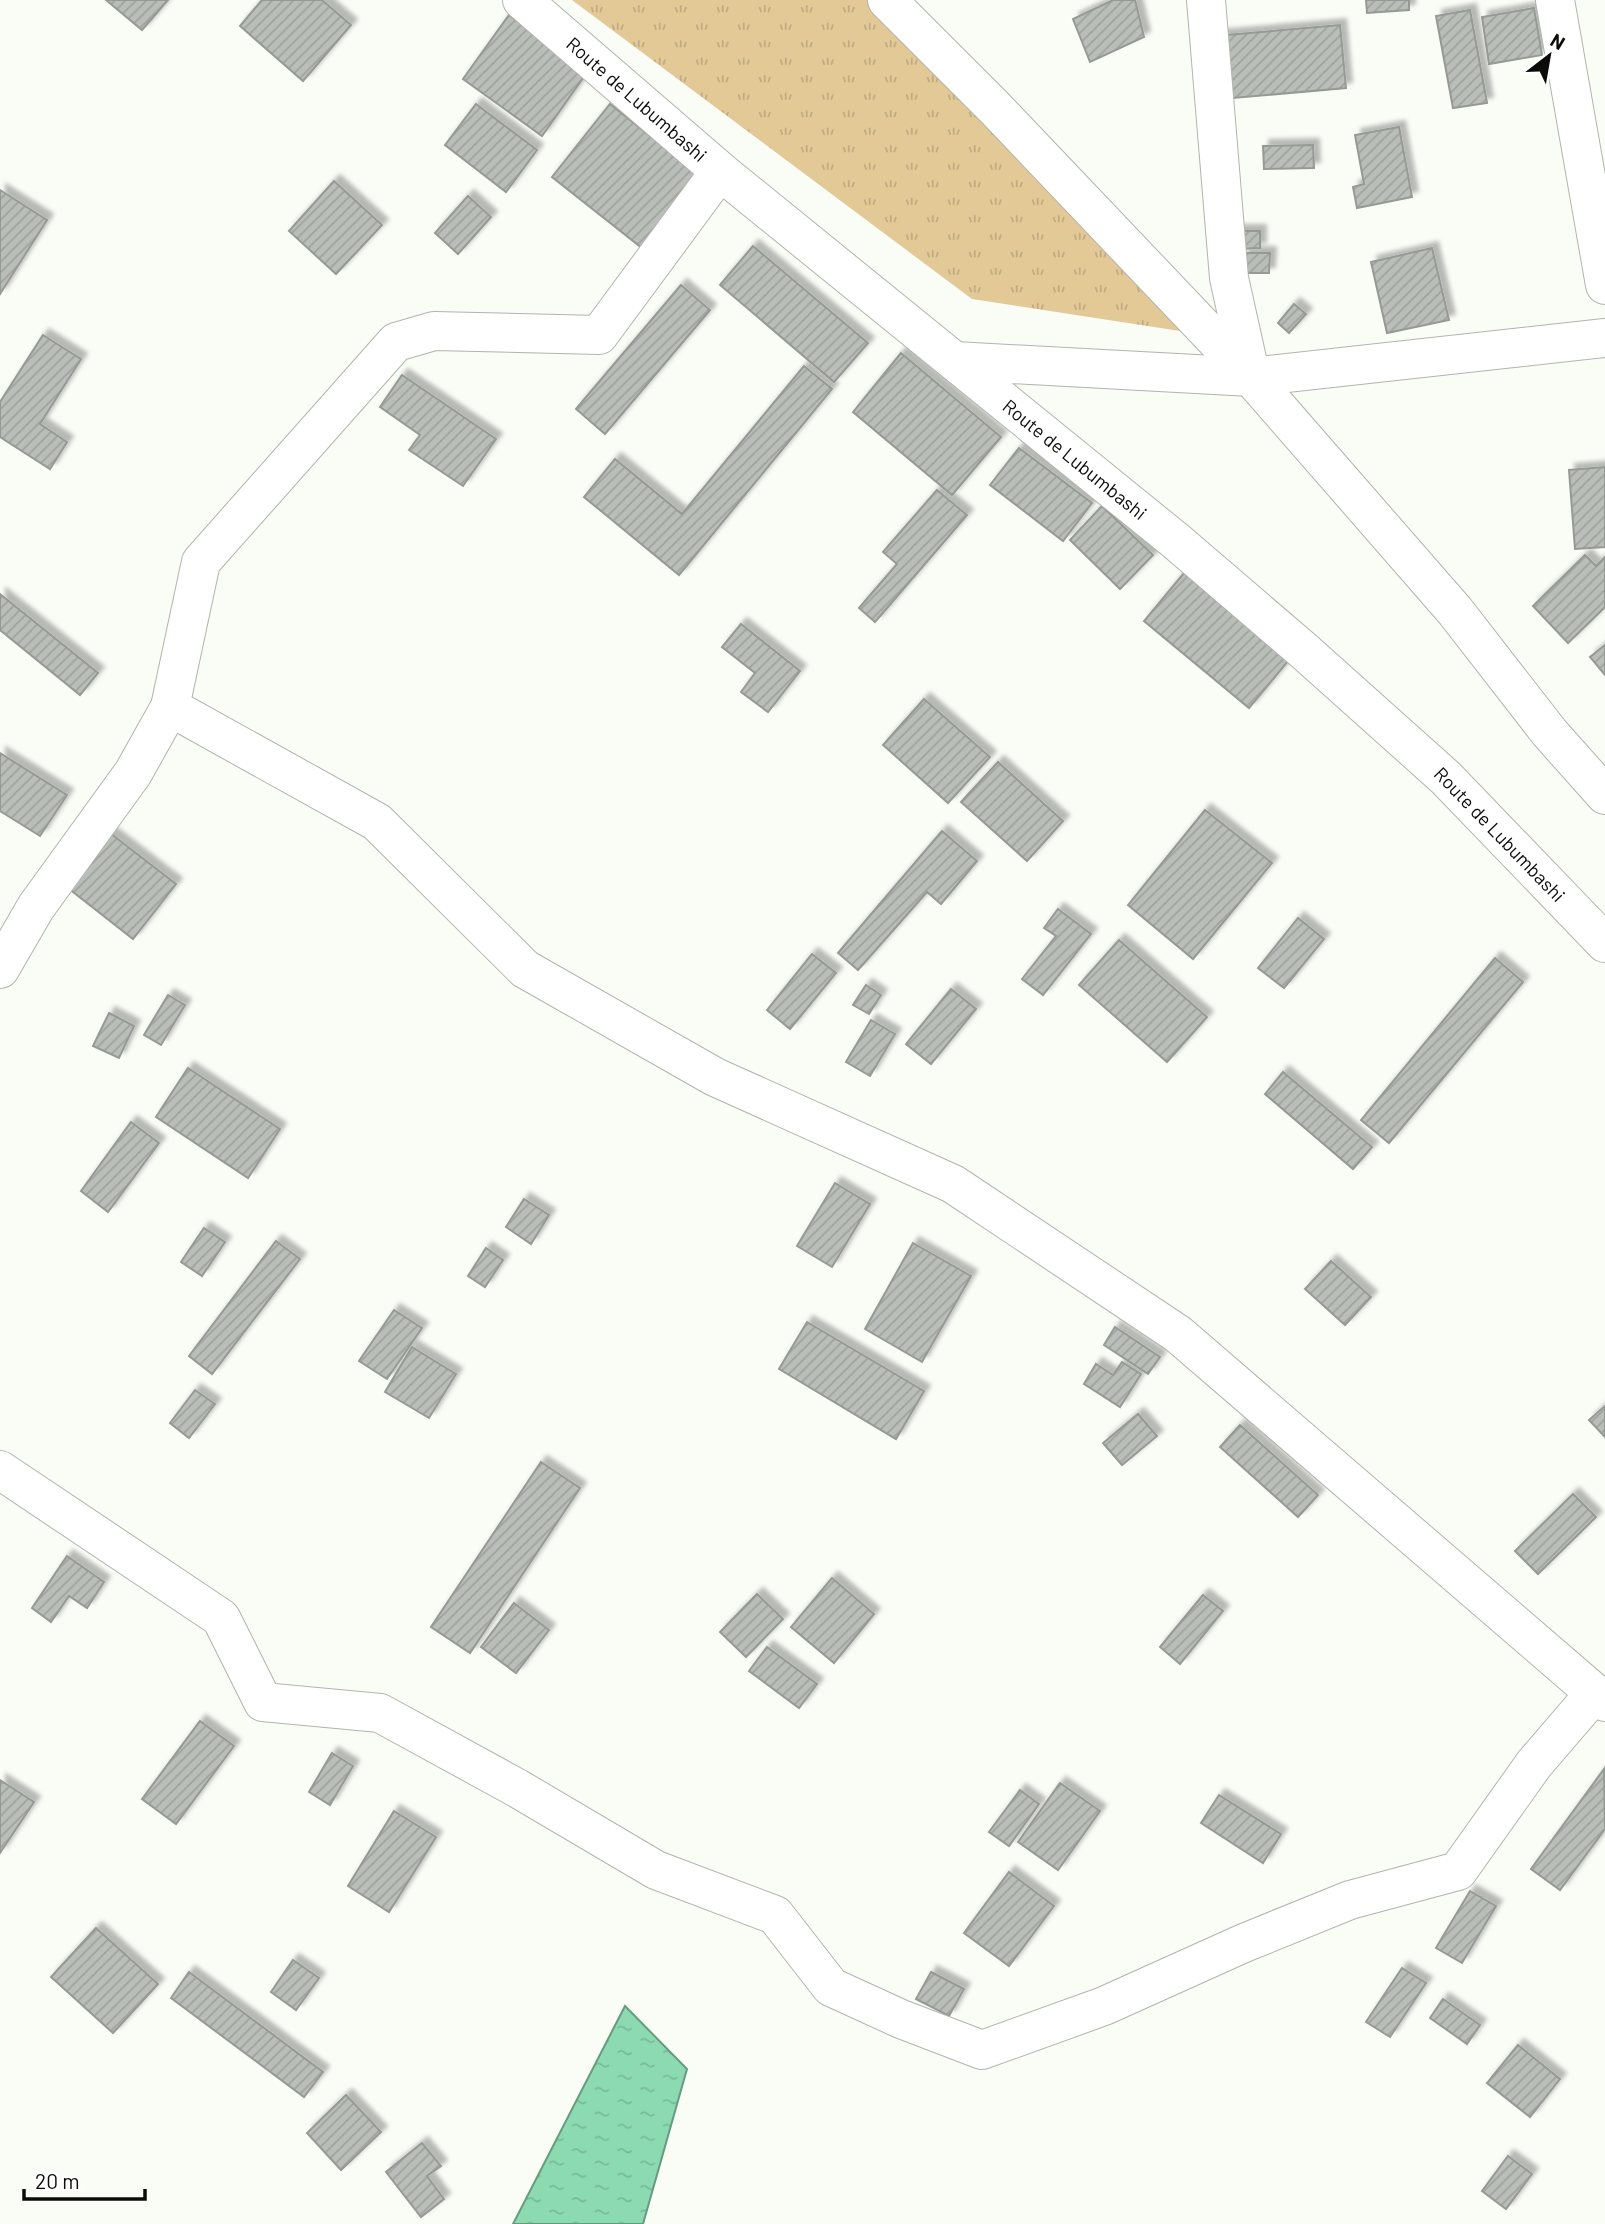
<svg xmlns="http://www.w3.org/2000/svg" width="1605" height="2224" font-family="Barlow,sans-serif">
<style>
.grass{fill:url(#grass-tufts)}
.water{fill:url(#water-ripples);stroke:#659c80;stroke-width:2}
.building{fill:url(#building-hatch);stroke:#969a95;stroke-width:2;filter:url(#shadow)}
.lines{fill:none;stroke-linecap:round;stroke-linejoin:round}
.minor-casing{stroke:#b2b4ae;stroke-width:40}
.highway-casing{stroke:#b2b4ae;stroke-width:40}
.minor{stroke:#fff;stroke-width:38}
.highway{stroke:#fff;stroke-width:38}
.labels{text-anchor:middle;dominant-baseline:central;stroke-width:5;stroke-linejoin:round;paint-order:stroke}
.street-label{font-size:19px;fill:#0b0c0a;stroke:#fff}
</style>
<defs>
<pattern id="grass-tufts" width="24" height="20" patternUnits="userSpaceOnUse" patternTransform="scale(1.75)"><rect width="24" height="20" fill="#e2c996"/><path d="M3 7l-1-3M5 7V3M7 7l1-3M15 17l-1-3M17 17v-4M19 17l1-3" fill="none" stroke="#c1ab80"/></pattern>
<pattern id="water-ripples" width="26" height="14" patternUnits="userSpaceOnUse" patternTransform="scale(1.75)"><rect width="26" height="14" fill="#8cdab2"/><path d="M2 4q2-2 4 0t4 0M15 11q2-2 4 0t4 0" fill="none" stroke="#77ba98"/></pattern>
<pattern id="building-hatch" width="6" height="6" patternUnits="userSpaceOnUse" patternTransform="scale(1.75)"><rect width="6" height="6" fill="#babeb9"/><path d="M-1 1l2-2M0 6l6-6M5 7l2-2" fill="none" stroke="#9fa29e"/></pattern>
<filter id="shadow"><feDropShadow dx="6" dy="-6" stdDeviation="2" flood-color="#0004"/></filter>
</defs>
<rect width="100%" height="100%" fill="#fafcf6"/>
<polygon class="grass" points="572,0 885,0 1191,316 1180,331 972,299"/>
<polygon class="water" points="625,2006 687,2069 643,2224 513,2224"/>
<g class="building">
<polygon points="106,0 168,0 142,30"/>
<polygon points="262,0 322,0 351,25 303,81 240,26"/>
<polygon points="1113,0 1135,0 1144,37 1090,62 1073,19"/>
<polygon points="1366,0 1409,0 1409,10 1367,13"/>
<polygon points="1534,8 1542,55 1489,64 1482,17"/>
<polygon points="1470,10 1487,103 1453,108 1436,16"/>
<polygon points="509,15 588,71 542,136 463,79"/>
<polygon points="1340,25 1346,88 1233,98 1215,36"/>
<polygon points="476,104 537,150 506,192 445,145"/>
<polygon points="610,104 704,179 647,252 552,177"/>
<polygon points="1399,127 1412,197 1357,208 1353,187 1364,184 1355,135"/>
<polygon points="1313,145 1314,168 1264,169 1263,146"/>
<polygon points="334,181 382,225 336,274 289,231"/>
<polygon points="0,190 47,220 0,294"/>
<polygon points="468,196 491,217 458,254 435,233"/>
<polygon points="1234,231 1260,231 1260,248 1235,249"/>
<polygon points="753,246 868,343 834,382 720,285"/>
<polygon points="1432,248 1449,320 1387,333 1371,262"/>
<polygon points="1243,253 1270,253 1269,273 1243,273"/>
<polygon points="681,285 710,310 605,434 576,409"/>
<polygon points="1294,304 1306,314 1289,333 1278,323"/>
<polygon points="43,335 81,359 40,424 67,442 50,469 0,437 0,402"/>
<polygon points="901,353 1001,437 952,495 853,412"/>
<polygon points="804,366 832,389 679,575 584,497 615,459 682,514"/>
<polygon points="402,375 496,439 463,486 409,450 420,435 380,407"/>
<polygon points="1019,448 1092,503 1063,541 990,485"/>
<polygon points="1605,467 1605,547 1575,549 1569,470"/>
<polygon points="937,490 967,515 875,622 859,608 897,564 883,552"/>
<polygon points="1102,506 1153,555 1120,589 1070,540"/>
<polygon points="1585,555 1596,566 1605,557 1605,607 1568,643 1533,606"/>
<polygon points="1184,573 1289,660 1249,708 1144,621"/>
<polygon points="0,594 98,673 80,695 0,630"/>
<polygon points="741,624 800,671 768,712 741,692 755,673 722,647"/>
<polygon points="1605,645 1605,675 1590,657"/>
<polygon points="924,699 990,757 948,803 883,745"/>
<polygon points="0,753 67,795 40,836 0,811"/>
<polygon points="998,762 1063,821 1027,861 961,802"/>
<polygon points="1205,810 1272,863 1193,959 1128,905"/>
<polygon points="942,831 977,861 941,904 927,892 858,970 838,953"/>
<polygon points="110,833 176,884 133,939 68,888"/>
<polygon points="1058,909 1091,934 1043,995 1022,979 1056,936 1044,928"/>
<polygon points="1298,918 1324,939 1284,988 1258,968"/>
<polygon points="1119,940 1207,1017 1167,1062 1079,985"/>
<polygon points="812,954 836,973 790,1029 767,1010"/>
<polygon points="1495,958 1523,982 1389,1143 1361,1120"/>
<polygon points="866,985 881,995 869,1014 853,1005"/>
<polygon points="951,989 976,1009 931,1064 906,1044"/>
<polygon points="168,995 185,1005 161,1045 144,1035"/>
<polygon points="109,1013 134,1026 119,1058 93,1046"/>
<polygon points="871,1020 895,1034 870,1076 846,1062"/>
<polygon points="188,1068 280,1129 248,1178 156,1117"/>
<polygon points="1283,1072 1372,1147 1353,1169 1265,1094"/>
<polygon points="131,1122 159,1143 108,1212 81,1191"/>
<polygon points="835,1183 870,1204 832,1267 797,1246"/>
<polygon points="524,1199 549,1215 531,1244 506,1227"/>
<polygon points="204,1228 225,1242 202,1276 181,1262"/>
<polygon points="276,1241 300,1259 212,1374 189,1356"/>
<polygon points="913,1243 971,1276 922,1362 865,1329"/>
<polygon points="486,1248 503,1260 485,1287 468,1276"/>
<polygon points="1331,1261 1371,1297 1345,1325 1305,1289"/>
<polygon points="394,1310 422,1328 387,1379 359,1361"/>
<polygon points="807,1322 924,1391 896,1439 779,1369"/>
<polygon points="1115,1327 1160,1357 1148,1374 1104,1345"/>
<polygon points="412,1347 456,1374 429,1418 385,1392"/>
<polygon points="1122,1362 1141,1374 1120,1407 1084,1384 1096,1364 1113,1375"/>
<polygon points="195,1390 215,1404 189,1438 170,1423"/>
<polygon points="1605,1406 1605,1437 1589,1420"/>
<polygon points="1138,1414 1157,1436 1122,1465 1103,1443"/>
<polygon points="1240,1425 1318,1495 1298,1517 1220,1447"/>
<polygon points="541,1462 580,1488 470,1653 431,1627"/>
<polygon points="1573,1494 1596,1517 1538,1574 1515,1551"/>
<polygon points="67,1556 104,1582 87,1608 69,1596 51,1622 32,1608"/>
<polygon points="832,1578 874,1614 834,1663 791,1627"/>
<polygon points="757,1594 783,1619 746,1657 720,1632"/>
<polygon points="1203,1595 1223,1611 1180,1664 1160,1647"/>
<polygon points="514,1603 549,1630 516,1673 481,1647"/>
<polygon points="767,1647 817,1684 799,1708 749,1671"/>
<polygon points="200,1721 234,1746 176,1824 142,1799"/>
<polygon points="332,1753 353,1766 330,1805 309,1792"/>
<polygon points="1604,1769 1605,1829 1560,1890 1531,1869"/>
<polygon points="0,1780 34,1802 0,1853"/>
<polygon points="1060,1783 1100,1811 1058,1870 1018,1842"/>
<polygon points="1020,1790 1039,1804 1009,1846 989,1832"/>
<polygon points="1219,1795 1281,1834 1263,1863 1201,1823"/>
<polygon points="394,1811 436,1837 389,1912 348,1886"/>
<polygon points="1009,1872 1054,1906 1009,1966 964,1933"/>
<polygon points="1470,1891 1496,1906 1462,1963 1436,1948"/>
<polygon points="96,1928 158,1984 113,2033 51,1977"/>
<polygon points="293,1960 319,1978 296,2010 271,1992"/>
<polygon points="1402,1968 1426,1983 1390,2037 1366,2022"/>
<polygon points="189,1972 323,2072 304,2097 171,1998"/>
<polygon points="931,1972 964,1989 949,2016 916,1999"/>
<polygon points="1443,1999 1480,2025 1467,2044 1430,2018"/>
<polygon points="1518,2045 1560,2079 1530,2117 1487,2083"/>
<polygon points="346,2095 381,2132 341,2170 307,2133"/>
<polygon points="422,2143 441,2166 427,2176 444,2199 421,2217 386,2172"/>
<polygon points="1508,2156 1532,2174 1506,2209 1482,2191"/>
</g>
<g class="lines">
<defs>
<g id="minor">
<polyline points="887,0 994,107 1251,377 1455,611 1549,732 1605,795"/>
<polyline points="1206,0 1229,278 1251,377"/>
<polyline points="1555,0 1605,285"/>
<polyline points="720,171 599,335 434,331 396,342 201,562 170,707 377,822 525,969 715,1077 953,1184 1178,1334 1605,1702"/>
<polyline points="955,361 1251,377 1605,338"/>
<polyline points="0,969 36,907 133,773 170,707"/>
<polyline points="0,1470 221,1618 263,1702 380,1713 517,1788 656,1870 775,1915 831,1987 901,2019 982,2050 1104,2006 1244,1943 1350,1900 1458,1871 1534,1764 1595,1693"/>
</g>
<polyline id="highway" points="522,0 720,171 1176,541 1303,650 1446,778 1605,943"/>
</defs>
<use href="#minor" class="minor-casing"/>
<use href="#highway" class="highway-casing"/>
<use href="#minor" class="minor"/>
<use href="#highway" class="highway"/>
</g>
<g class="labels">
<g class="street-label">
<text transform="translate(637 99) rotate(41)">Route de Lubumbashi</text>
<text transform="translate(1075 459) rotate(39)">Route de Lubumbashi</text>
<text transform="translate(1500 834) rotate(46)">Route de Lubumbashi</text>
</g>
</g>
<g transform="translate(1549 56) rotate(31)" stroke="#ffffff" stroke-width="5" paint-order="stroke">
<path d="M0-5L12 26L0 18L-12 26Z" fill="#0b0c0a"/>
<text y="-10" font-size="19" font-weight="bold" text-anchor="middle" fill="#0b0c0a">N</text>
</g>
<path d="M24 2189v10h121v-10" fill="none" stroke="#0b0c0a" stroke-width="3.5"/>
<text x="35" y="2189" font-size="21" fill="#0b0c0a" stroke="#ffffff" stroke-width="5" paint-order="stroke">20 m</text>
</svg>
